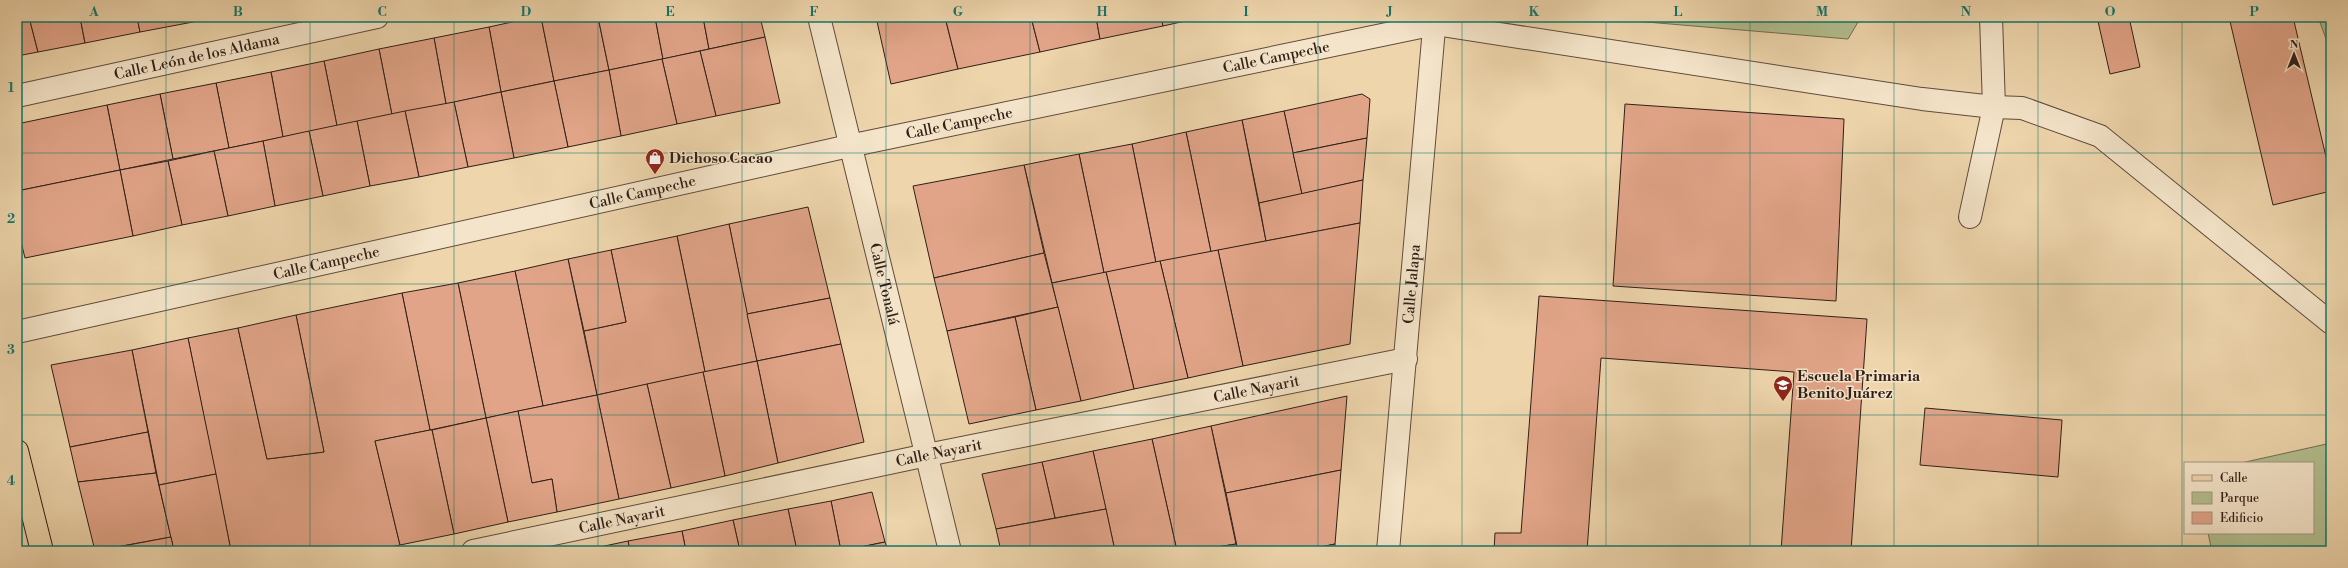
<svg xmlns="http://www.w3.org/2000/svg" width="2348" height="568" font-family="'Libre Bodoni',serif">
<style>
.green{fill:#b2be8e;stroke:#716e52}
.building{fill:#e1a488;stroke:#301f17}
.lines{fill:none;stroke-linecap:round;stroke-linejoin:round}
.minor-casing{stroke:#604c3c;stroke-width:24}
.major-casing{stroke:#301f17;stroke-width:24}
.minor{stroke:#f4e4c9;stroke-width:22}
.major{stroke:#eed5ac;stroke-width:22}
.grid{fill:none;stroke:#0f766e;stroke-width:1;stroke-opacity:0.55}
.labels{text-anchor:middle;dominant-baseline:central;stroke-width:3;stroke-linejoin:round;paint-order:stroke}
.street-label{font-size:15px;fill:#301f17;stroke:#f4e4c9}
.poi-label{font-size:15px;font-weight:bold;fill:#301f17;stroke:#f4e4c9;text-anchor:start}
.neatline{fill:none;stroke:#0f766e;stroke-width:1.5}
.grid-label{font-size:13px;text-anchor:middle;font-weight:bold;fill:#0f766e}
</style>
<rect width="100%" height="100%" fill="#eed5ac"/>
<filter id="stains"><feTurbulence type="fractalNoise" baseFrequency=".005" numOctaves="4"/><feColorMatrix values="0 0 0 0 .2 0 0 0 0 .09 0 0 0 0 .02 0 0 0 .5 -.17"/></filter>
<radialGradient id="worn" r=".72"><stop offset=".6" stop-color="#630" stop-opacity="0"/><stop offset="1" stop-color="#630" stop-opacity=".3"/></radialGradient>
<g class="green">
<polygon points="1587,17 1861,17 1848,39"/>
<polygon points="2318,17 2331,17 2331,52"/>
<polygon points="2331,443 2331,551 2212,551 2208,533 2313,533 2313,463 2241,463"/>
</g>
<g class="building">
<polygon points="17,17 29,17 38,52 17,56"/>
<polygon points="29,17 80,17 85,43 38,52"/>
<polygon points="80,17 137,17 140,32 85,43"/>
<polygon points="137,17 192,17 193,22 140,32"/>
<polygon points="192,17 214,17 193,22"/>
<polygon points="535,17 541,17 554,81 501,92 489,27"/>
<polygon points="541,17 598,17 609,70 554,81"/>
<polygon points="598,17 655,17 663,59 609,70"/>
<polygon points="655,17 703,17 709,49 663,59"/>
<polygon points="703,17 760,17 765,37 709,49"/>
<polygon points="876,17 945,17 958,69 891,84"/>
<polygon points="945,17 1031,17 1040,52 958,69"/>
<polygon points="1031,17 1096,17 1100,39 1040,52"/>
<polygon points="1096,17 1161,17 1163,26 1100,39"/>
<polygon points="1161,17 1203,17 1163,26"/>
<polygon points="2097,17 2129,17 2140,67 2110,74"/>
<polygon points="2229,17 2293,17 2331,178 2331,191 2273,205"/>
<polygon points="489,27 501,92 446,104 434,38"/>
<polygon points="765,37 780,103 716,116 700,51"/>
<polygon points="434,38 446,104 392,115 379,49"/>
<polygon points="379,49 392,115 337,126 324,61"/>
<polygon points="700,51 716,116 677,124 662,59"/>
<polygon points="662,59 677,124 621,136 609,70"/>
<polygon points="324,61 337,126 283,137 271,72"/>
<polygon points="609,70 621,136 568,147 554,81"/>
<polygon points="271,72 283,137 229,148 216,83"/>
<polygon points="554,81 568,147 514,158 501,92"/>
<polygon points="216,83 229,148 173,159 160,94"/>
<polygon points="501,92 514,158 468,167 454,102"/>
<polygon points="160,94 173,159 120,170 107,105"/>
<polygon points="1362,94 1370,99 1367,138 1293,153 1284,111"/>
<polygon points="454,102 468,167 419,177 405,111"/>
<polygon points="1625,104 1844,119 1836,301 1613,286"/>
<polygon points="107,105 120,170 17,191 17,124"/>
<polygon points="405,111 419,177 370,186 357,121"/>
<polygon points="1284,111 1302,194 1259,203 1242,120"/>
<polygon points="1242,120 1266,241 1211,252 1186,132"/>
<polygon points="357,121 370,186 323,196 309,131"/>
<polygon points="309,131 323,196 275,206 263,141"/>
<polygon points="1186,132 1211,252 1156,263 1132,144"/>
<polygon points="1367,138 1363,180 1302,194 1293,153"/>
<polygon points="263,141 275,206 228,216 214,151"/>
<polygon points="1132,144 1156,263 1104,273 1079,154"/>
<polygon points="214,151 228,216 182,225 168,161"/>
<polygon points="1079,154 1104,273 1052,283 1024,165"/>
<polygon points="168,161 182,225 133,236 120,170"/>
<polygon points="1024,165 1044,253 934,278 913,186"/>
<polygon points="120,170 133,236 25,258 17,226 17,191"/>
<polygon points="1363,180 1360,223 1266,241 1259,203"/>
<polygon points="808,207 830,298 747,314 729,224"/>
<polygon points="1360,223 1350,344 1243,366 1218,250"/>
<polygon points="729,224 757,361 705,372 677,236"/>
<polygon points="677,236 705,372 597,395 584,331 626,322 611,250"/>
<polygon points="611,250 626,322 584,331 568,259"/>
<polygon points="1218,250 1243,366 1188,378 1160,261"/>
<polygon points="1044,253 1058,307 947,331 934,278"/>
<polygon points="568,259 597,395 543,406 515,271"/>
<polygon points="1160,261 1188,378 1134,389 1106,272"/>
<polygon points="515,271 543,406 486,418 458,283"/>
<polygon points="1106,272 1134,389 1081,401 1052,283"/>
<polygon points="458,283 486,418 430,430 402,293"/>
<polygon points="402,293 430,430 375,441 400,545 371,551 231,551 188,338 238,328 267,459 324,452 296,315"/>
<polygon points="1539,296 1867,319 1851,551 1781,551 1794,372 1601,358 1587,551 1494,551 1495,533 1521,533"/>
<polygon points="830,298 841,344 757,361 747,314"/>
<polygon points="1058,307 1081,401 1036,410 1015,317"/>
<polygon points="296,315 324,452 267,459 238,328"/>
<polygon points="1015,317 1036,410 969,424 947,331"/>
<polygon points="188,338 216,474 159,485 132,350"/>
<polygon points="841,344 864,442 778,463 757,361"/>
<polygon points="132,350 148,432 70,447 51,365"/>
<polygon points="757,361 778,463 725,476 703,372"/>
<polygon points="703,372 725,476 671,488 647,384"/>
<polygon points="647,384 671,488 619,499 597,395"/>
<polygon points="597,395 619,499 557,512 552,479 532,483 518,411"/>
<polygon points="1347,396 1341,470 1226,493 1211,426"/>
<polygon points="1925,408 2062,420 2058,477 1920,465"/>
<polygon points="518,411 532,483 552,479 557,512 508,522 486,418"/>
<polygon points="486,418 508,522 454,534 432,430"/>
<polygon points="1211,426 1236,544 1192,551 1177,551 1152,439"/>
<polygon points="430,430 432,430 454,534 400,545 375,441"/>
<polygon points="148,432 156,473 78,482 70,447"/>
<polygon points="1152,439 1177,551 1115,551 1093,451"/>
<polygon points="1093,451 1106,509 1055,518 1042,462"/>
<polygon points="1042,462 1055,518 996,529 982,474"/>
<polygon points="1341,470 1335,544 1302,551 1238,551 1226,493"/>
<polygon points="156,473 171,537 95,551 78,482"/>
<polygon points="216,474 231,551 174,551 159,485"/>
<polygon points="872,492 885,542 841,551 831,501"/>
<polygon points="831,501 841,551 797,551 788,509"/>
<polygon points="788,509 797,551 740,551 733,520"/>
<polygon points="1106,509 1115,551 1001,551 996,529"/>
<polygon points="733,520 740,551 686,551 682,531"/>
<polygon points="682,531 686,551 630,551 628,541"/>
<polygon points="171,537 174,551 96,551"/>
<polygon points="628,541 630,551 581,551"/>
<polygon points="885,542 888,551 839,551 841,551"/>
<polygon points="1236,544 1238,551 1192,551"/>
<polygon points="1335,544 1335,551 1302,551"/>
</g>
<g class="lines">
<defs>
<g id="minor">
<path id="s1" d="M 819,17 L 950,551"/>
<path id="s2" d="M 17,96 L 377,17"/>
<polyline points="1970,217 1994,107 1991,17"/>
<path id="s3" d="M 17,332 L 849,146 L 1435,24 L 1922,99 L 1994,107 L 2022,108 L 2100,136 L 2331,323"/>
<path id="s4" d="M 473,551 L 927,455 L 1406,359"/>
<path id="s5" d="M 1388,551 L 1435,17"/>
</g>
<polyline id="major" points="17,451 42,551"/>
</defs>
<use href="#minor" class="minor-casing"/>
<use href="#major" class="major-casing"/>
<use href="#minor" class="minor"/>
<use href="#major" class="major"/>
</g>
<path class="grid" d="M 166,17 L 166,551M 310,17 L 310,551M 454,17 L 454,551M 598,17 L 598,551M 742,17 L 742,551M 886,17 L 886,551M 1030,17 L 1030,551M 1174,17 L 1174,551M 1318,17 L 1318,551M 1462,17 L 1462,551M 1606,17 L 1606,551M 1750,17 L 1750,551M 1894,17 L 1894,551M 2038,17 L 2038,551M 2182,17 L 2182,551M 17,153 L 2331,153M 17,284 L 2331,284M 17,415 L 2331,415"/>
<defs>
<symbol id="shop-pin" viewBox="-11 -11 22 30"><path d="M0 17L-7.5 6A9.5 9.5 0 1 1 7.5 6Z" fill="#8f2418" stroke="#f4e4c9"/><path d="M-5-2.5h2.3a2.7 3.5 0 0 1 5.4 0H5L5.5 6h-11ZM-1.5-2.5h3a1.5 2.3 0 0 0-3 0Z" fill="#fff"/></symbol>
<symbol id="school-pin" viewBox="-11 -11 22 30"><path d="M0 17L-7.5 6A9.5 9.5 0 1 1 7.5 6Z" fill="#8f2418" stroke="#f4e4c9"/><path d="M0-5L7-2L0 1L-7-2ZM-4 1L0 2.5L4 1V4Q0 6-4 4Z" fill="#fff"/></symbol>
</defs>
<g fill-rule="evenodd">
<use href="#shop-pin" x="644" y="147" width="22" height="30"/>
<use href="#school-pin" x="1772" y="374" width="22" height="30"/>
</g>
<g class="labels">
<g class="street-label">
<text stroke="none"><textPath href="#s2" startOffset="184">Calle León de los Aldama</textPath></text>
<text stroke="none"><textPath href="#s3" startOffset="1289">Calle Campeche</textPath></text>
<text stroke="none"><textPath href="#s3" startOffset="965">Calle Campeche</textPath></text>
<text stroke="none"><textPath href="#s3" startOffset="641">Calle Campeche</textPath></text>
<text stroke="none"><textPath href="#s3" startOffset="317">Calle Campeche</textPath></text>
<text stroke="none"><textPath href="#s1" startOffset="275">Calle Tonalá</textPath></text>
<text stroke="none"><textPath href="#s5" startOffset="268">Calle Jalapa</textPath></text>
<text stroke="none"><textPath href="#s4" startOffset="800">Calle Nayarit</textPath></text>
<text stroke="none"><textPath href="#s4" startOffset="476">Calle Nayarit</textPath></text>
<text stroke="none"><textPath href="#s4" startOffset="152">Calle Nayarit</textPath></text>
</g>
<g class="poi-label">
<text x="669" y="158">Dichoso Cacao</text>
<text x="1797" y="376">Escuela Primaria<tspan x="1797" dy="17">Benito Juárez</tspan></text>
</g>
</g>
<rect width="2348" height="568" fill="none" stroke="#eed5ac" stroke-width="44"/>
<rect x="2184" y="462" width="130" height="72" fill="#f4e4c9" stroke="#a69582"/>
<rect x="2192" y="475" width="20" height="6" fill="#eed5ac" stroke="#a69582"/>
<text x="2220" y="482" font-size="12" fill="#301f17">Calle</text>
<rect x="2192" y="492" width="20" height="12" fill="#b2be8e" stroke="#a69582"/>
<text x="2220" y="502" font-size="12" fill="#301f17">Parque</text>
<rect x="2192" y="512" width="20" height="12" fill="#e1a488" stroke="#a69582"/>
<text x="2220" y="522" font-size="12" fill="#301f17">Edificio</text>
<g transform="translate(2294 54)" stroke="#f4e4c9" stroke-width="3" paint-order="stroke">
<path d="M0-3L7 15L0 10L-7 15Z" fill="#301f17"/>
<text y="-6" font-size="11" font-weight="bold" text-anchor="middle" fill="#301f17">N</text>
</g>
<rect x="22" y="22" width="2304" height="524" class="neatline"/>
<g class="grid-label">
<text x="94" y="16">A</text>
<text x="238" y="16">B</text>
<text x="382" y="16">C</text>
<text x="526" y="16">D</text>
<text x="670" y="16">E</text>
<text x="814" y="16">F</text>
<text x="958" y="16">G</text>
<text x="1102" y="16">H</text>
<text x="1246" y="16">I</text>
<text x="1390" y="16">J</text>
<text x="1534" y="16">K</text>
<text x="1678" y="16">L</text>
<text x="1822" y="16">M</text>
<text x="1966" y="16">N</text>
<text x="2110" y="16">O</text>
<text x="2254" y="16">P</text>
<text x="11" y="92">1</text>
<text x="11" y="223">2</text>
<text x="11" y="354">3</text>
<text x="11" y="485">4</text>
</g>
<rect width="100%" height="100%" filter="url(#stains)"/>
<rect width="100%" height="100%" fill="url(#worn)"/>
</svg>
